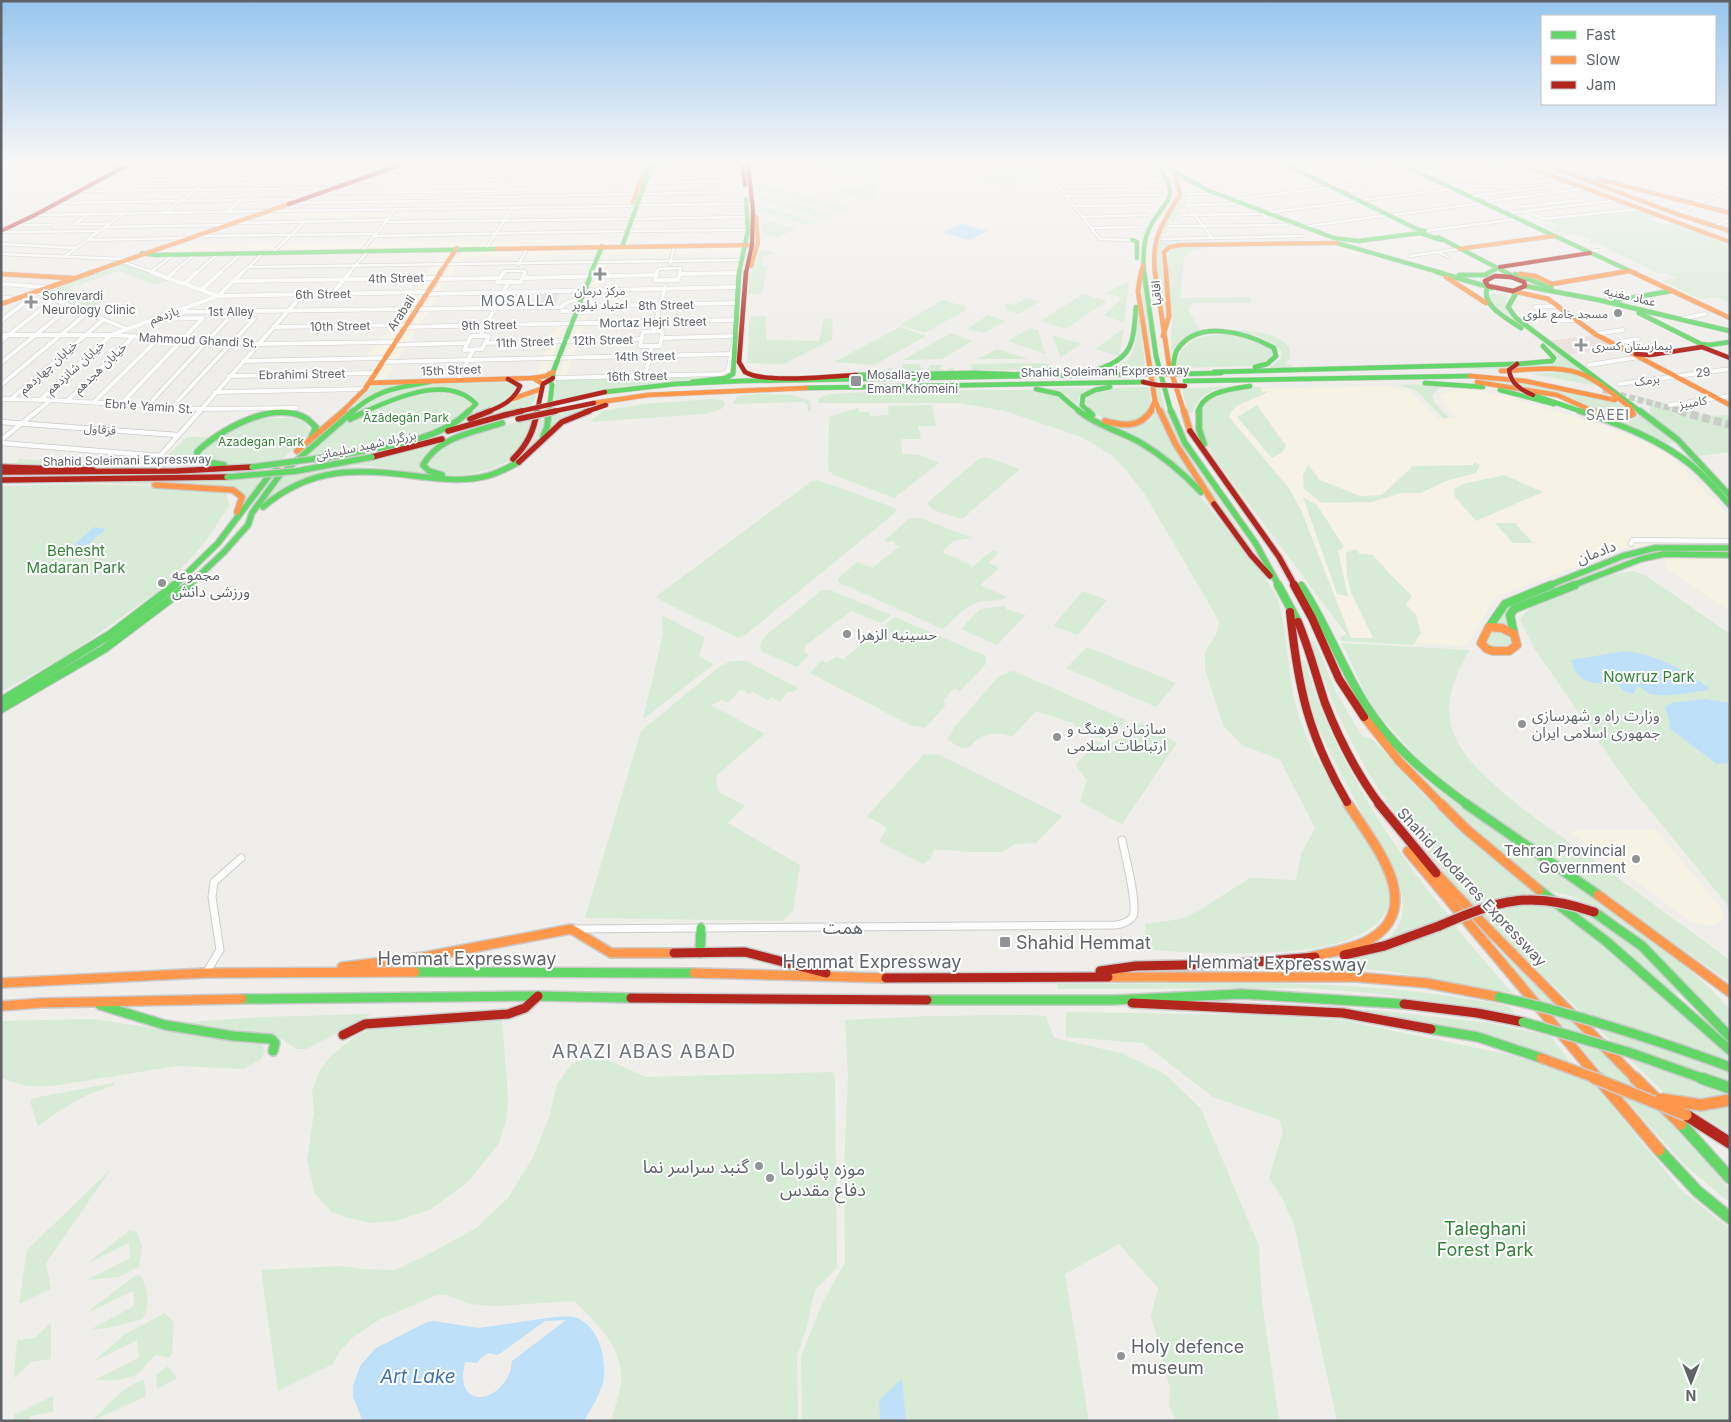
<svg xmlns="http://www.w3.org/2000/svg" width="1731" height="1422" font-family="Inter,'Noto Sans Arabic',sans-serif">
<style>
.commercial{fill:#f7f3e4}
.education{fill:#e2e0da}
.medical{fill:#eae0de}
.green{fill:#d8ebd6}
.water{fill:#bfe0f9;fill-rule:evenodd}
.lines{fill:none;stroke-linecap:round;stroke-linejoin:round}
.highway-tunnel-far1{stroke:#cbcbca;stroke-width:6;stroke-dasharray:6 3;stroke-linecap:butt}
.highway-tunnel{stroke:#cbcbca;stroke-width:8;stroke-dasharray:8 4;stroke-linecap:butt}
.street-far3-casing{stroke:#cbcccc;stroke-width:4}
.street-far2-casing{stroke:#cbcccc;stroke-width:5}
.street-far1-casing{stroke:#cbcccc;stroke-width:6}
.street-casing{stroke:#cbcccc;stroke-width:9}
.fast-far5-casing{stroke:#cacacb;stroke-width:5}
.fast-far4-casing{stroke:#cacacb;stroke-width:5.5}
.fast-far3-casing{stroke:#cacacb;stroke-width:8}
.fast-far2-casing{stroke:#cacacb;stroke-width:10}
.fast-far1-casing{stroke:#cacacb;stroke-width:12}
.fast-casing{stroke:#cacacb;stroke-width:14}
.slow-far5-casing{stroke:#cacacb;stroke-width:5}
.slow-far4-casing{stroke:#cacacb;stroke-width:5.5}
.slow-far3-casing{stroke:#cacacb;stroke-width:8}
.slow-far2-casing{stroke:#cacacb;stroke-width:10}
.slow-far1-casing{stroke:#cacacb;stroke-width:12}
.slow-casing{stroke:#cacacb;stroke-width:14}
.jam-far5-casing{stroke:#cacacb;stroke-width:5}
.jam-far4-casing{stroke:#cacacb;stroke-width:5.5}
.jam-far3-casing{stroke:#cacacb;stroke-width:8}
.jam-far2-casing{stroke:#cacacb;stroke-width:10}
.jam-far1-casing{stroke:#cacacb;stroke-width:12}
.jam-casing{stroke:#cacacb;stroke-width:14}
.street-far3{stroke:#fdfcfc;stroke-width:2.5}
.street-far2{stroke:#fdfcfc;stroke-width:4}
.street-far1{stroke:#fdfcfc;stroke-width:4.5}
.street{stroke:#fdfcfc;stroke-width:7}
.fast-far5{stroke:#63d668;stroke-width:4}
.fast-far4{stroke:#63d668;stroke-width:4.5}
.fast-far3{stroke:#63d668;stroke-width:5.5}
.fast-far2{stroke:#63d668;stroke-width:8}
.fast-far1{stroke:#63d668;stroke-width:9}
.fast{stroke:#63d668;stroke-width:11}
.slow-far5{stroke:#ff974d;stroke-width:4}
.slow-far4{stroke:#ff974d;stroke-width:4.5}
.slow-far3{stroke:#ff974d;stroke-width:5.5}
.slow-far2{stroke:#ff974d;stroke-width:8}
.slow-far1{stroke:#ff974d;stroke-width:9}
.slow{stroke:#ff974d;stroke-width:11}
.jam-far5{stroke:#b3261e;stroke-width:4}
.jam-far4{stroke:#b3261e;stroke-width:4.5}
.jam-far3{stroke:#b3261e;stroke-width:5.5}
.jam-far2{stroke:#b3261e;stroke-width:8}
.jam-far1{stroke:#b3261e;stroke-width:9}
.jam{stroke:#b3261e;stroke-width:11}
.fast-bridge-far2-casing{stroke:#cacacb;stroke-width:8;stroke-linecap:butt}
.fast-bridge-far1-casing{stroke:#cacacb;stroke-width:12;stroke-linecap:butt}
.fast-bridge-casing{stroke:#cacacb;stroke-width:14;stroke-linecap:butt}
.slow-bridge-far2-casing{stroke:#cacacb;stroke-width:5.5;stroke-linecap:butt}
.slow-bridge-far1-casing{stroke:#cacacb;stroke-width:12;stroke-linecap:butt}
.slow-bridge-casing{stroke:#cacacb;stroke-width:14;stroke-linecap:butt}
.jam-bridge-far2-casing{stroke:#cacacb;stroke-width:5.5;stroke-linecap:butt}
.jam-bridge-far1-casing{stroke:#cacacb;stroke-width:8;stroke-linecap:butt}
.jam-bridge-casing{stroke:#cacacb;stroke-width:12;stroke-linecap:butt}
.fast-bridge-far2{stroke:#63d668;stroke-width:5.5}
.fast-bridge-far1{stroke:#63d668;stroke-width:9}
.fast-bridge{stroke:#63d668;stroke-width:11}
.slow-bridge-far2{stroke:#ff974d;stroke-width:4.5}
.slow-bridge-far1{stroke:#ff974d;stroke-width:9}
.slow-bridge{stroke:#ff974d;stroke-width:11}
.jam-bridge-far2{stroke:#b3261e;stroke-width:4.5}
.jam-bridge-far1{stroke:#b3261e;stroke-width:5.5}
.jam-bridge{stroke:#b3261e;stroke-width:9}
.poi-dot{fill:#919496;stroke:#fff;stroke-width:2}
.labels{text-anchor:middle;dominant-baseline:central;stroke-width:4;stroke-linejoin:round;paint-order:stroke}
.far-street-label{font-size:12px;fill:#5f6368;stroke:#fff}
.far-poi-label{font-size:12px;fill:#5f6368;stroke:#fff;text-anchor:start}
.far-park-label{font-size:12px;fill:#348238;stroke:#fff}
.far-neighbourhood-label{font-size:14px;letter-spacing:1px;fill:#70757a;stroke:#fff}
.park-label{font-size:15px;fill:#348238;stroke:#fff}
.street-label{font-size:15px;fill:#5f6368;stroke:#fff}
.poi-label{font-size:15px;fill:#5f6368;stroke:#fff;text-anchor:start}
.near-street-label{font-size:18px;fill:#5f6368;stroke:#fff}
.near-poi-label{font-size:18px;fill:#5f6368;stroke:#fff;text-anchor:start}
.near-park-label{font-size:18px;fill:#348238;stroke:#fff}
.near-neighbourhood-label{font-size:19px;letter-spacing:1px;fill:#70757a;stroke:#fff}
.near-water-label{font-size:19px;font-style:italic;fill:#4174aa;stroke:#fff}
</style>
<rect width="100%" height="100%" fill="#efeeea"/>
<g class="commercial">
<polygon points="146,162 399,162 136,167 139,163"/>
<polygon points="643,164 629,204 622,204 635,167 515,170 518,166"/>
<polygon points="511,165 508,169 393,171 404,167"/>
<polygon points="653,173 657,173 638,239 699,239 699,241 629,242"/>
<polygon points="628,207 627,212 259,218 273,213"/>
<polygon points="617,239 615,243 611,244 160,252 180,245"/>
<polygon points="741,247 740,253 609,255 592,300 587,300 605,251 608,249"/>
<polygon points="592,250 592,255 463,257 385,379 375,380 460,253"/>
<polygon points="451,252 380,360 363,360 392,326 440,253"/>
<polygon points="582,315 587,315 582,331 566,376 559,376"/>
<polygon points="566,325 545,376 536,376 555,328 551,326"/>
<polygon points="1388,386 1410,392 1437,419 1456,418 1439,396 1447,392 1459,389 1480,391 1502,395 1608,427 1656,447 1676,461 1730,517 1730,543 1631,546 1496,596 1466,646 1346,639 1302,560 1238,468 1220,398 1261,389"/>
<polygon points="1730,558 1730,611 1667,569 1665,562 1671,559"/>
<polygon points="1575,830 1656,830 1721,908 1724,917 1716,925 1702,925 1690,921 1571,833"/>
</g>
<polygon class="education" points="560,291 554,307 533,307 540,292"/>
<polygon class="medical" points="1593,335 1617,348 1567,355 1547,341"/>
<g class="green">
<polygon points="813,162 873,162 875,179 871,180 814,165"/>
<polygon points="1032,168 1044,176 1018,181 1012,186 1008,187 982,181 976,176"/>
<polygon points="861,183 876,186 877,197 869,201 840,193 841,189 861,189"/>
<polygon points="760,184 852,208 842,212 758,190"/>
<path d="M 1184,189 L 1195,190 L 1206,193 L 1195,194 L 1192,190 L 1185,191 L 1187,203 L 1183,206 L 1184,209 L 1178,210 L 1180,215 L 1175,215 L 1179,221 L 1171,221 L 1167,229 L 1169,232 L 1162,234 L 1162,240 L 1175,240 L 1183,243 L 1167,247 L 1161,254 L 1167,317 L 1164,317 C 1161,291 1151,258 1160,233 C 1167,216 1182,207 1184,189 Z"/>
<polygon points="759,194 835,215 825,219 759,200"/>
<polygon points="760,206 818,222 810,226 761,212"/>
<polygon points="1637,210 1658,216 1647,219 1661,224 1672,222 1730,244 1730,303 1716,297 1700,299 1662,281 1676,278 1665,273 1659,274 1597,243 1587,242 1592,240 1577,234 1562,235 1545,227 1558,226 1546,220"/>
<polygon points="764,220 797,229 777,238 763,234 761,221"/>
<path d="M 1217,245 L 1194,250 L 1185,256 L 1182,274 L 1181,298 L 1249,297 L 1253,303 L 1196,303 L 1191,304 L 1188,310 L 1200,330 C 1223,330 1276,326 1290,349 L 1290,358 L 1285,364 L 1291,365 L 1293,369 L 1272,369 L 1269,367 L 1281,359 L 1282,352 C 1262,325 1195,324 1174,349 L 1171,349 L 1172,317 L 1167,280 L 1169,252 C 1181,242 1202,246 1217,245 Z"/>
<polygon points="761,250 775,252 764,257 762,266 768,265 762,294 748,294 750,274"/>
<polygon points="123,264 168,280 155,285 118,271 68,289 105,301 84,310 39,292"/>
<polygon points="1141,279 1143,279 1152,360 1165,409 1182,445 1253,550 1241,536 1191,465 1162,412 1157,397 1144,317"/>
<polygon points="1129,281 1124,323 1104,315 1123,298 1105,293"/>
<polygon points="1493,293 1506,297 1507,310 1515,320 1587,374 1579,371 1421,368 1546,365 1553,363 1559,359 1553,351 1491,302 1489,296"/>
<polygon points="1083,294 1107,301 1065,329 1041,321"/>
<polygon points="1026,298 1039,302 1018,314 1005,310 1008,308 1004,305 1009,303 1015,305"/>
<polygon points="943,300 964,306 966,310 925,333 900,325"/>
<path d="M 1138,313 L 1140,313 L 1145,370 L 1096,372 C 1139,363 1135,352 1138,313 Z"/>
<polygon points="988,315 1005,321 984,333 967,329"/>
<polygon points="765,316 767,340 819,341 824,319 833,318 832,340 783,364 747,363 750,317"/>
<polygon points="900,327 926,336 874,365 834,362"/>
<polygon points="1031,328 1038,330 1045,354 1008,341"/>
<polygon points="1124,328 1119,356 1095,349"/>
<polygon points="951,333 972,341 942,359 903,360"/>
<path d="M 1227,334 L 1248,336 L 1271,348 L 1273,356 L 1261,364 L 1250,366 L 1176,368 C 1180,339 1201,335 1227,334 Z"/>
<polygon points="1052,335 1081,344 1061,357"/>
<polygon points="997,349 1028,359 978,359"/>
<polygon points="1045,363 1057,369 972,371 971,364"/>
<polygon points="902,364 918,364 925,371 927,371 930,365 943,365 939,368 946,371 953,367 955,371 884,372 887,371 888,368 892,368 893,371 896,371 895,368 903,368"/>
<polygon points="1558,372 1581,374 1599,386 1531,374"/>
<polygon points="715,377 619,387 551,401 556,380"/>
<path d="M 1479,379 C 1518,383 1601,388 1632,411 L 1626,416 L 1608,415 L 1590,408 L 1574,399 L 1558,393 Z"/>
<path d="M 509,381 L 517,386 C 507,406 469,418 448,427 L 474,412 L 478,403 C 471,386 430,390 415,392 C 398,395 366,412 349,419 L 369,399 L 378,394 L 425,383 Z"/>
<path d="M 422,382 C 370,388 359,404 323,437 L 318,436 L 373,386 Z"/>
<polygon points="1434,384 1450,386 1438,389 1432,396 1434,402 1449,418 1443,418 1417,391 1399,385"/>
<path d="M 1232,386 C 1211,391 1202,391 1192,413 L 1188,413 L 1182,389 Z"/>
<path d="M 1149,387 C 1150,392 1152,398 1151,403 C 1148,435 1099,423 1086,405 L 1085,400 C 1099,384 1129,388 1149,387 Z"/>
<path d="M 1260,387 L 1262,392 L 1269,391 C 1257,400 1234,401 1229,417 L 1289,488 L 1301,510 L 1351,638 L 1373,638 L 1350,590 L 1347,575 L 1346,553 L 1356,549 L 1360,554 L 1373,555 L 1389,573 L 1412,596 L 1406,605 L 1416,615 L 1421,633 L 1413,645 L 1342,641 L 1340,638 L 1346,634 L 1216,460 C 1184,405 1201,391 1260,387 Z"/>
<polygon points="1047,388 1096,388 1084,392 1079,397 1078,403 1086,414 1067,396"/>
<path d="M 978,390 L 1029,390 L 1056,394 L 1067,402 L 1077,414 L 1089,421 L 1148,450 L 1176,471 L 1193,488 L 1259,568 L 1277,597 L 1282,614 L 1293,694 L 1299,718 L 1312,750 L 1384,870 C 1388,883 1392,894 1388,907 C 1365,968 1198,952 1146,950 L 1145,924 L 1181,919 L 1200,910 L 1250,878 L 1296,880 L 1301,854 L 1315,828 L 1280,760 L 1242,745 L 1223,725 L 1205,669 L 1205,652 L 1216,634 L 1219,623 L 1214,612 L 1144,493 L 1129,474 L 1112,455 L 1081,437 L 1005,411 L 959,403 L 819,403 L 818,399 L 826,395 L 839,393 Z"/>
<path d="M 440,392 L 463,395 L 473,403 L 467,415 L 437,429 L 352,451 L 299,460 C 318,445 337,427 358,415 C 380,403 415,394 440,392 Z"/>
<polygon points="758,394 792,395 810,401 811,411 808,411 807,404 803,402 732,404 738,396"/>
<polygon points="530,395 536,395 532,406 435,434 390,445 465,423 519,398"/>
<polygon points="1635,395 1709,416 1727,415 1730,417 1728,436 1730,452 1699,456 1687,443 1650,413 1650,405"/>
<polygon points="639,398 603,405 577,414 546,435 550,413"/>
<polygon points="712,399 723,400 725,405 720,410 704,414 590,422 603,411 643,404"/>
<polygon points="932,405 936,426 918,426 921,439 901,439 902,454 920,455 939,463 894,498 834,475 828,470 829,417 858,408 860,412 869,412 870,416 888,415 889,406"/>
<polygon points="1257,405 1286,446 1281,453 1272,458 1237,417"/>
<path d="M 1156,409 L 1165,432 L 1194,480 L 1157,449 L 1139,437 L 1096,419 C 1113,425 1133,430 1151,421 Z"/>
<polygon points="1638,412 1674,441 1674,443 1667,443 1609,419 1630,421 1639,417"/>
<path d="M 544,415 C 543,432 537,442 524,454 C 472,501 408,464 348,465 L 479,430 C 461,436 427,441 421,462 C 427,466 434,472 441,475 C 448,478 460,477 468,475 C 500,471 539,453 540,416 Z"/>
<polygon points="273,418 293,418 305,423 311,433 281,460 254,464 150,466 156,460 169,454 187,437 215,437 234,427 252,421"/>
<path d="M 531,418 C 531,426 531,434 528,441 C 516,466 466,480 440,473 C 436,472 431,469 426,466 L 428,454 L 459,439 Z"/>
<polygon points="986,457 1020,469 962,519 933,510 928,505 928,502 979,459"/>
<polygon points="20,459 105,466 77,466 78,465 75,464 73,466 12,465"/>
<polygon points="1474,462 1480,465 1476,473 1446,481 1421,493 1401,493 1372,502 1322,503 1304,489 1303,475 1308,465 1320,480 1360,496 1382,495 1413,466 1473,465"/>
<path d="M 344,466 L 364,467 L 391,472 C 358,469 296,473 270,497 C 264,503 258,511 253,518 L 284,474 Z"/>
<polygon points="1504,475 1543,492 1476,521 1455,497 1454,489 1463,484"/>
<polygon points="266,477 240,509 244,497 237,490 97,482 227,480"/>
<polygon points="818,480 895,508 896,512 744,636 738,638 656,598 659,594 812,481"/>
<polygon points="92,484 215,489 227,494 229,506 206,541 180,570 188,571 159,594 154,594 71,653 1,692 1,486"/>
<polygon points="1303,497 1317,505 1344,547 1338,551 1348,596 1337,594"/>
<path d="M 920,518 L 973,538 L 953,541 L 942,552 L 971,565 L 970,569 L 993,550 L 998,553 L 989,563 L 999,568 L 980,585 L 1007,597 C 999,602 993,600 983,601 C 967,604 955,618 943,629 L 838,582 L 839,577 L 858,562 L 872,568 L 899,547 L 892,541 L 883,542 L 909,519 Z"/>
<polygon points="1495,523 1515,523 1533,543 1513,543"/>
<polygon points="1623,559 1624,560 1512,606 1506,616 1511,630 1497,625 1508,606"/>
<path d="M 1634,571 L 1648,577 L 1730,634 L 1730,908 L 1627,782 L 1534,648 L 1520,619 L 1529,609 C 1558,597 1605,573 1634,571 Z"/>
<polygon points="830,590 891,615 882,623 851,611 805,646 804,652 809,655 797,667 761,651 760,645 765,636 821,591"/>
<polygon points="1083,591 1107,600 1078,635 1053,626"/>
<polygon points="1006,606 1006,609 1026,615 997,645 961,629 980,609"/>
<polygon points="662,615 705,638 699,656 714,664 643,719 663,635"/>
<polygon points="895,617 986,656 986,664 960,691 954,688 944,700 945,706 925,728 912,726 810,673 822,660 827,663 836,657 843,659"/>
<path d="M 1493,631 L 1506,632 L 1511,636 L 1512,645 C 1503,652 1493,650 1484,644 Z"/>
<polygon points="1309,641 1315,641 1337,694 1362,736 1373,740 1421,792 1501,865 1644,980 1730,1055 1730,1133 1668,1096 1472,907 1387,802 1368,773 1337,713"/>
<path d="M 1342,643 L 1470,650 C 1453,678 1441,707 1456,739 C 1475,779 1549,828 1586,854 C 1634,890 1682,925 1730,960 L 1730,982 L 1470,802 L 1423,765 L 1374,709 L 1366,695 Z"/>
<polygon points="1087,647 1176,683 1156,707 1066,668"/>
<polygon points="731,661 746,661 798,688 793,692 787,692 780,702 771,697 768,700 752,692 749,694 741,689 728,703 722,700 711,705 765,734 717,775 716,783 720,793 745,806 728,823 800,865 793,911 782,921 585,918 641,731 719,667"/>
<path d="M 1301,661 L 1305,661 C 1328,746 1392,851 1451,918 L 1388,939 C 1406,922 1405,905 1399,882 L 1328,749 L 1312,713 Z"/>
<path d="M 1013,671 L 1014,671 L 1126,720 L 1111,739 C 1100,739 1079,733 1073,723 L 1036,711 L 1012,737 C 1002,732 987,733 977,739 C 973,742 971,749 965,748 C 960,748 952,742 947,740 L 955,726 L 999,676 Z"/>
<path d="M 1140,723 L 1177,743 L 1122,824 L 1080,802 L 1087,780 L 1075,765 L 1095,745 L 1094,740 C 1114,749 1126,735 1140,723 Z"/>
<polygon points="1395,748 1682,963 1711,989 1730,1010 1730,1030 1643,940 1621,922 1599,909 1572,896 1549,891 1514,864 1439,797"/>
<polygon points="937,754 1062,816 1036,843 1015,844 1002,852 971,852 934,849 931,858 923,864 879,842 887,828 867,816 923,755"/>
<path d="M 1576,911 C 1621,924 1651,960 1683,992 L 1676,994 Z"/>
<polygon points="1453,924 1512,993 1394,972 1309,964 1359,955"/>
<polygon points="1498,949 1580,1025 1714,1171 1730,1190 1730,1203 1684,1164 1609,1081"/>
<path d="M 1257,983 C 1341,984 1426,989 1508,1006 L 1515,1013 L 1372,993 L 1304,988 L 1058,989 L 1057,984 Z"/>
<polygon points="1365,1009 1490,1023 1550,1036 1571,1063 1367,1013"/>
<polygon points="1066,1012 1258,1015 1342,1020 1516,1056 1569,1073 1592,1082 1681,1190 1730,1229 1730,1421 1337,1421 1294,1225 1282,1198 1269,1178 1283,1131 1279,1120 1213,1097 1143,1043 1066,1037"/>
<polygon points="371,1014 315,1045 306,1049 296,1049 282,1039 264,1034 176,1023 261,1017"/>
<polygon points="1027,1015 1046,1016 1054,1038 1121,1053 1165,1074 1201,1109 1259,1246 1262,1302 1279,1419 1270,1421 1176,1421 1169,1405 1170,1388 1151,1316 1158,1288 1119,1244 1065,1274 1089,1421 802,1421 801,1356 823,1302 845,1262 844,1168 848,1077 845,1020 929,1016"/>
<path d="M 93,1019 L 262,1044 L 265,1051 L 261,1059 L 244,1069 L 177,1066 L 52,1086 C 31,1087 21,1087 1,1077 L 1,1021 Z"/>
<polygon points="502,1020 508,1096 507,1117 499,1143 469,1181 431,1209 396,1221 371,1223 349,1218 332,1212 315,1194 307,1160 314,1113 312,1091 320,1070 331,1056 353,1038 379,1025"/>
<path d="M 596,1055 L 646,1077 L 832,1072 L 835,1077 L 837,1268 L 815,1290 L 807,1326 L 797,1356 L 798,1421 L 611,1421 C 614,1409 620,1395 621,1383 C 624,1347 597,1324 574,1301 L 495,1306 L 469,1304 L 447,1295 L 437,1295 L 380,1319 L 352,1338 L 340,1351 L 333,1364 L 278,1391 L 261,1270 L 341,1266 L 361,1269 L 395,1270 L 429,1254 L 476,1228 L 507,1199 L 532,1159 L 549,1118 L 557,1084 L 572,1064 Z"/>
<path d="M 114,1083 L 113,1086 C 84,1094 61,1108 38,1127 L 30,1101 L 34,1098 Z"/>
<polygon points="111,1169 46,1263 51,1289 19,1304 27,1250"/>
<polygon points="130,1230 137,1232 142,1247 139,1267 118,1277 87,1280 130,1258 129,1243 88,1263"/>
<path d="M 136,1275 L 140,1275 C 147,1286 152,1308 142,1319 L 113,1327 L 90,1330 L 134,1306 L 133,1291 L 90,1312 L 92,1308 Z"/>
<path d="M 165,1313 L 174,1323 L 172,1353 L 169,1358 L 156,1355 C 148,1361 148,1363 142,1370 C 132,1381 108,1381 94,1380 L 139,1358 L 137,1340 L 93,1362 L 125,1334 Z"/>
<polygon points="51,1323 51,1359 31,1362 14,1378 17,1340 35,1338"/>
<polygon points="168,1366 177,1378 157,1389 156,1375"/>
<path d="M 144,1380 L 146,1396 L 92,1421 C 106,1407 124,1385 144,1380 Z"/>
<polygon points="53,1396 53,1412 31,1416 26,1421 14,1421 14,1415"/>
</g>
<g class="water">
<polygon points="961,224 987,231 970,240 943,233"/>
<polygon points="94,527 106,529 86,546 74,545"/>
<path d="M 1625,651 C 1655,654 1685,670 1709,688 L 1708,690 C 1694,692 1662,698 1651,694 C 1646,692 1643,688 1637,686 L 1634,694 L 1623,691 L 1618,684 C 1595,683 1578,686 1571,660 Z"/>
<polygon points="1705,699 1730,703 1730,763 1717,764 1669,728 1670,723 1665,707 1671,703"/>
<path d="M 547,1318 C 556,1317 566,1315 574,1317 C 599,1324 608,1361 603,1383 C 599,1396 591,1409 584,1421 L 363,1421 L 353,1397 L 353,1386 L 360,1366 L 376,1348 L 427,1322 L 434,1321 L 479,1328 ZM 545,1321 L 566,1320 L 512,1361 C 509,1402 452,1415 465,1362 L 477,1363 L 481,1358 L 488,1353 L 498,1355 Z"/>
<polygon points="902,1379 906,1421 880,1421 879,1400"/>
</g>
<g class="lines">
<polyline class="highway-tunnel-far1" points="1603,390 1684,412"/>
<polyline class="highway-tunnel" points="1679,411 1730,425"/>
<defs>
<g id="street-far3">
<polyline points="1039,162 1100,239 1132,240"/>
<polyline points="1422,162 1457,171 1486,184"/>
<polyline points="1454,162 1461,168 1463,173"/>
<polyline points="1462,162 1495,174 1513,187"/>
<polyline points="1479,164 1495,162"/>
<polyline points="336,166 340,162"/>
<polyline points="1672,166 1730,186"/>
<polyline points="1469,169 1479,170"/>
<polyline points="384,171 512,170"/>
<polyline points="1047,171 1128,162"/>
<polyline points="1419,171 1446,170"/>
<polyline points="648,172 706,171"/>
<polyline points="1180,172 1264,162"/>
<polyline points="1307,173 1397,162"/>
<polyline points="1505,173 1533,169"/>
<polyline points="1579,173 1631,164 1670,165 1717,162"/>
<polyline points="509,175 644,172"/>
<polyline points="1473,176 1498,177"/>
<polyline points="1051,177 1158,175"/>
<polyline points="1437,179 1473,179"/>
<polyline points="98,181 364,177"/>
<polyline points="355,181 506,180"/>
<polyline points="645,183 726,181"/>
<polyline points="1531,183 1560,178"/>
<polyline points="502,185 640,183"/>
<polyline points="1450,185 1513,187 1519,191"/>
<polyline points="1198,186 1303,173"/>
<polyline points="1059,187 1162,185"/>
<polyline points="1336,187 1424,175"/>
<polyline points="1627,187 1668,168 1670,165"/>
<polyline points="79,191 332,188"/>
<polyline points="322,193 498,191"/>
<polyline points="642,194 732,192"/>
<polyline points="1186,194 1209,194"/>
<polyline points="1066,196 1160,195"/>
<polyline points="1472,196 1542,188"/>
<polyline points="494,197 636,194"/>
<polyline points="1231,200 1332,187"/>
<polyline points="1363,200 1453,189"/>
<polyline points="1485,202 1587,188"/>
<polyline points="1646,202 1701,176 1730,174"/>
<polyline points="58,203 299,199"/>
<polyline points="293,203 492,200"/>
<polyline points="637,205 752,204"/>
<polyline points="1187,205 1234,204"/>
<polyline points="1187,205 1212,238"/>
<polyline points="1074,206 1155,205"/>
<polyline points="1520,207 1580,200 1588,203"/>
<polyline points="270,211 632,206"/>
<polyline points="1525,211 1544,219 1638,209"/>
<polyline points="227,212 280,167"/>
<polyline points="165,213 225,167"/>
<polyline points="1265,213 1359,201"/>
<polyline points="1509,213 1619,200"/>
<polyline points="1677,214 1730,189"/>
<polyline points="39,215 264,211"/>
<polyline points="88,215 74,224 110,224"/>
<polyline points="1181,215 1259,214"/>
<polyline points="1392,215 1483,203"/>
<polyline points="1083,217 1147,215"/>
<polyline points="633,219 748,217"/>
<polyline points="385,222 627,219"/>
<polyline points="237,223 387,220"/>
<polyline points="13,225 51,225"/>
<polyline points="1168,226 1287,225"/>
<polyline points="1715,226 1730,219"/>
<polyline points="105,227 224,225"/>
<polyline points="1302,227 1389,215"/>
<polyline points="1091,228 1138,227"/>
<polyline points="628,231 748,230"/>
<polyline points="1426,231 1517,219"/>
<polyline points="1,232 99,231"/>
<polyline points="198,236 376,234"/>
<polyline points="374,236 623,231"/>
<polyline points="1163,239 1302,236"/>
<polyline points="88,240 186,238"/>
<polyline points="1,244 76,248"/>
<polyline points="487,247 513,207"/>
<polyline points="363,250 396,209"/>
<polyline points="274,251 305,222"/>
<polyline points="1591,251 1598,250"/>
<polyline points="1438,252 1448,257"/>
<polyline points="1,254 123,259"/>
<polyline points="1410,256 1459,249"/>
<polyline points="64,257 124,213"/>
<polyline points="123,262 155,273"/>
<polyline points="670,264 674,247"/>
<polyline points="518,265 527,249"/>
<polyline points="248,267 742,260"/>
<polyline points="151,272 173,255"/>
<polyline points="172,273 195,254"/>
<polyline points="196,273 220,252"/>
<polyline points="219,273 241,254"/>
<polyline points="242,273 266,251"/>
<polyline points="349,273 369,250"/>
<polyline points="502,273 506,271 523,271 526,273"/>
<polyline points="657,273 658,269 681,268 680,273"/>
<polyline points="714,273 739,273"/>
</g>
<g id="street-far2">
<polyline points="151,272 218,296"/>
<polyline points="504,272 497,282 521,282 525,272"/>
<polyline points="657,272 655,280 678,280 680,272"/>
<polyline points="680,274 739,273"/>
<polyline points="167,278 174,272"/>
<polyline points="524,278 657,275"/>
<polyline points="437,279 499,278"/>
<polyline points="234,281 437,278"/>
<polyline points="1,284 44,287"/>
<polyline points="184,284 197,272"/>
<polyline points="201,290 221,272"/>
<polyline points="36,292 127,329"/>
<polyline points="333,293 350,272"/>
<polyline points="427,294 738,287"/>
<polyline points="218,296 243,272"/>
<polyline points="1,298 10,298"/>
<polyline points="595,306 737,303"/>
<polyline points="1535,307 1557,306"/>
<path d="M 174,312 L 561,307 C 570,298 585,298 596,304 L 594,309 L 585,312 L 562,311"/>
<polyline points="1681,319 1705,314"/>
<polyline points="1,321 37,293"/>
<polyline points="1550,321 1576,320"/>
<polyline points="273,327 407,325"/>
<polyline points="405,327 735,320"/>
<polygon points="663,331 660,346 640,346 643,332"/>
<polyline points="653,332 665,287"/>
<polyline points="1595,334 1623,330"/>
<polyline points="1,335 111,335 258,344 395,342"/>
<polygon points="471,336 489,336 482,349 464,350"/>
<polyline points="480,336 508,283"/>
<polyline points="662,338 734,336"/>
<polyline points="1,341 53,300"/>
<polyline points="485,343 641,339"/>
<polyline points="1613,343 1638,339"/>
<polyline points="393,345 468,343"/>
<polyline points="243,361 384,358"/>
<polyline points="382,362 731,354"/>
<polyline points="1,363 70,307"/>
<polyline points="1589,365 1639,357"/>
<polyline points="229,376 375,373"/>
<polyline points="645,376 652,346"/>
<polyline points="459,378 473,350"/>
<polyline points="553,378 721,374 728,371 734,339"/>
<polyline points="1619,384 1730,369"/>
<polyline points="1,385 87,313"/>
<polyline points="215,392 365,389"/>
<polyline points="1,399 51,400 200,409 297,408"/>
<polyline points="11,399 103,320"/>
<polyline points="40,400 111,335 218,296 428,292"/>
<polyline points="67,401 134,336"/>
<polyline points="94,402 159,338"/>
<polyline points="121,404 203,318 160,319"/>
<polyline points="1670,405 1730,396"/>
<polyline points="147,406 227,320"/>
<polyline points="172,407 254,319"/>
<polyline points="36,412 51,400"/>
<polyline points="199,412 303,294"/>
</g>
<g id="street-far1">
<polyline points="1,422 177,435"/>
<polyline points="1,440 37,411"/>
<polyline points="1,443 160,456 200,411"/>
<polyline points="1631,544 1633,540 1730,541"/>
</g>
<g id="street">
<path d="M 573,929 L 1116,925 C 1122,924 1130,922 1133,916 C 1138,905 1125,854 1122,840"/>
<polyline points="206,973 220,950 212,897 214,882 241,858"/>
</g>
<g id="fast-far5">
<polyline points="1281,162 1419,230 1425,231"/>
<polyline points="1396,162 1630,271"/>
<polyline points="1170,169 1207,190 1334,238 1359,241 1420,233 1441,240"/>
<polyline points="1438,237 1507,273"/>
<polyline points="1132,240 1137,242 1137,258"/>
<polyline points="1337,243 1442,273"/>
<polyline points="622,247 650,169 656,165 673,162"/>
<polyline points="142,253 155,255 497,249"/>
<polyline points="591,273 602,246"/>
<polyline points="739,273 748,230 746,199"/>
<path d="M 1144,273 C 1143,261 1143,247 1147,234 C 1160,199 1187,202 1155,162"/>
<polyline points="1488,273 1498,268"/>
</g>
<g id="fast-far4">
<polyline points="1144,272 1156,356 1171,412"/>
<polyline points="1437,272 1492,288"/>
<polyline points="1505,272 1518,279"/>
<polyline points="1515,274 1551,288"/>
<polyline points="1459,275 1485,275 1490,272"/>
<path d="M 1488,286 C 1479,305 1508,319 1521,328"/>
<polyline points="1525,286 1599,300 1730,331"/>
<polyline points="1513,291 1515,295 1508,307 1516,318 1641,412"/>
<polyline points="1613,301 1671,291"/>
<polyline points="1639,313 1701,344 1709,345 1730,342"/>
<polyline points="1517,364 1552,361 1554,358 1543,346"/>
<path d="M 1173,369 C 1174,363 1174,355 1177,350 C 1198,318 1247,333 1274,348 L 1276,356 L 1267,364 L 1255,367"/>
<path d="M 1096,370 C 1134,358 1133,343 1136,307"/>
<polyline points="1214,372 1517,364"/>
<polyline points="1178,374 1221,373"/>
<polyline points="856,375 974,373 1037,375"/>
<polyline points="553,377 553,372 592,272"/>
<polyline points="1185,381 1470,376"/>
<polyline points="692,382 726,378 733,374 739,272"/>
<polyline points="1425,383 1483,387"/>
<polyline points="806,388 1143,382"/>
<polyline points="1036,389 1059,394 1080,412"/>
<polyline points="1500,390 1554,404"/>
<polyline points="605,392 675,384 741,381 1143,374"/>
<polyline points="1533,395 1583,412"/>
<path d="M 352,412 C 378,389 396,388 429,382"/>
<path d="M 364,412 C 395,398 447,374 476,404 L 468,412"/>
<polyline points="549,412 552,385 550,380"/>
<polyline points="1089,412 1082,405 1083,396 1095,390 1110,387"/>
<path d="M 1198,412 C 1203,391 1232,389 1250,386"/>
</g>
<g id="fast-far3">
<path d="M 1079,411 C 1097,426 1121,431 1141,443 C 1163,456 1183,473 1201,492"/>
<polyline points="1088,411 1092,415"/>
<polyline points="1171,411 1185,443 1256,544 1279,586"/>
<polyline points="1199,411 1199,429 1204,444"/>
<path d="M 1580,411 C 1619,424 1657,438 1690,464 C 1705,476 1717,491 1730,505"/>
<polyline points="1640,411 1678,440 1730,496"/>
<polyline points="350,419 367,411"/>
<polyline points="543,437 547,427 549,411"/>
<path d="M 336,456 C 377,448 439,442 469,411"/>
<path d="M 224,465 L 207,462 L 198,457 L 197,452 C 220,429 275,399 307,419 C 310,421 313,425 316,427 L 311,438"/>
<path d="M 442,475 L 429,471 L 423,465 C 438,437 474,432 502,423"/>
<path d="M 263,507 C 310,467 357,468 415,476 C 439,479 464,482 487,476 C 499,473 509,467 519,462"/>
<polyline points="174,586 218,543 268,477 277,469"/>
<polyline points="188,586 224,552 248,525 252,513 279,476 353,411"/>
<polyline points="1548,586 1623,556 1655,548 1730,548"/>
<polyline points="1571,586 1641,559 1664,554 1730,555"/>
</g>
<g id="fast-far2">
<polyline points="1278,585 1298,622"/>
<path d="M 1301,586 C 1326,623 1341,666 1365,704 C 1391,746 1428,776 1468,805"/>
<polyline points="1489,627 1505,604 1551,585"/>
<polyline points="1514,634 1510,615 1514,609 1575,585"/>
<polyline points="1,701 111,634 175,585"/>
<polyline points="1,709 104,649 189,585"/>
</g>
<g id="fast-far1">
<polyline points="1466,804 1598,895"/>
<polyline points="1539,890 1607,942 1730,1050"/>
<polyline points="1594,912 1642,946 1730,1037"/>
<polyline points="700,953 701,928"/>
<polyline points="415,972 694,973"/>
<polyline points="242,999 538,996 631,998"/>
<polyline points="927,1000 1114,1000 1242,994 1404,1004"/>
<polyline points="100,1005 165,1025 233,1036 271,1039 275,1043 273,1051"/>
<polyline points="1431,1029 1478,1037 1541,1058"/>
</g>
<g id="fast">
<polyline points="1681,1124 1730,1178"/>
<polyline points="1659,1150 1697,1191 1730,1218"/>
</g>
<g id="slow-far5">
<polyline points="70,162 125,168 492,163"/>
<polyline points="1515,162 1730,242"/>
<polyline points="1538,162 1677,214 1730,231"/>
<polyline points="1598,179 1730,213"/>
<polyline points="633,202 648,162"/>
<polyline points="497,249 752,245"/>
<polyline points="1459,249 1554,236"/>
<polyline points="751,266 758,242 756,217"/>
<polyline points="1630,271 1635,273"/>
<polyline points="89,273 289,204"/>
<polyline points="440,273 457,248"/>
<polyline points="1141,273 1143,265"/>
<path d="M 1155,273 C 1151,237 1162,224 1180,195 L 1176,177"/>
<polyline points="1166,273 1164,252 1170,247 1181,245 1337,243"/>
<polyline points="1615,273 1630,271"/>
</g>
<g id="slow-far4">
<polyline points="1141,272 1138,291 1155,401 1160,412"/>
<polyline points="1155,272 1169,365 1184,412"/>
<polyline points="1632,272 1730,318"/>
<polyline points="1,274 72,278"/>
<polyline points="1520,274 1535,276 1552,284"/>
<polyline points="1446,277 1486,303"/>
<polyline points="1552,284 1623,272"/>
<polyline points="1513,291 1548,299 1595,334 1730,405"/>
<polyline points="1,304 93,272"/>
<polyline points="1163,336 1169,316 1166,272"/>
<path d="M 1501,371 C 1528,370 1561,364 1586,376 C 1603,384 1616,397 1631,408 L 1632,412"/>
<polyline points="1470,376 1525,381 1615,400"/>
<polyline points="533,378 543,384"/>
<polyline points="1477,382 1557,395 1595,412"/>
<polyline points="369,383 533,378 546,376 553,372"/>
<polyline points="365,389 441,272"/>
<polyline points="512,399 541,389"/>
<polyline points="594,403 648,395 806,388"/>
<polyline points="342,412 365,389"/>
<polyline points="1150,412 1155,401"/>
</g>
<g id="slow-far3">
<polyline points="1160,411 1175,443 1214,504"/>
<polyline points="1184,411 1190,431"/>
<path d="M 1593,411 C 1607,418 1618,420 1633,414 L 1632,411"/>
<path d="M 1105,421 C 1123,426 1140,428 1151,411"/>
<polyline points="297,451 344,411"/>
<polyline points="155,485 233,490 242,497 237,512"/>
</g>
<g id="slow-far2">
<polygon points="1489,627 1502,628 1514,634 1517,645 1509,651 1493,651 1487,649 1481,643"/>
<polyline points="1364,717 1399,761 1442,805"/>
<polyline points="1347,802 1349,805"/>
</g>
<g id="slow-far1">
<polyline points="1441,804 1466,829 1539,890"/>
<polyline points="1408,851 1599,1079"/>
<polyline points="1436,873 1491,932 1636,1079"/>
<polyline points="1598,895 1730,992"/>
<path d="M 1310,957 C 1329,952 1351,950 1369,940 C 1428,906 1372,842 1348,804"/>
<polyline points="342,967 424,957 571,929 611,953 674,953"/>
<polyline points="694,973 886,978"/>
<polyline points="1108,977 1356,977 1426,983 1499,997"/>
<polyline points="1,983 206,973 415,972"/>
<polyline points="1,1006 41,1003 242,999"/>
</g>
<g id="slow">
<polyline points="1598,1078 1659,1150"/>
<polyline points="1635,1078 1681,1124"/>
</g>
<g id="jam-far5">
<polyline points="737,162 742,166 745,185"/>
<polyline points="492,163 604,162"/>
<polyline points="289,204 409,162"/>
<polyline points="1,231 35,215 133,162"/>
<polyline points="1500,267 1590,253"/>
<polyline points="746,273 752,245 753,211 748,165 750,162"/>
</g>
<g id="jam-far4">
<path d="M 746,272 L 739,362 L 745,372 C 765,384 831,376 856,375"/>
<polygon points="1495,276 1511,277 1524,282 1525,286 1513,291 1488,286 1485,281"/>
<polyline points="1636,354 1650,355 1702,347 1730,358"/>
<path d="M 487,412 C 500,407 514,401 520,386 L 508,379"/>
<polyline points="537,412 543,384 553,378"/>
<polyline points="585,412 606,405"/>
</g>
<g id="jam-far3">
<polyline points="470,419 490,411"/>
<polyline points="448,431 505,415"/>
<polyline points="1190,431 1279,557 1295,586"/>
<polyline points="372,457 442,439"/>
<path d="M 513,459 C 527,445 534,431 537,411"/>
<polyline points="519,462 562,422 589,411"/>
<polyline points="1,467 93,470"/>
<polyline points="1,472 176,471 252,467"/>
<polyline points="1,480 227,477"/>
<polyline points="1214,504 1251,555 1270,576"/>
</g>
<g id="jam-far2">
<polyline points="1294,585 1312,618 1339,679 1364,717"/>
<path d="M 1290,612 C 1298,688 1308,735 1347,802"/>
<path d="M 1298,622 C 1309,648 1316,676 1325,703 C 1339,739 1357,774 1380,805"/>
</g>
<g id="jam-far1">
<polyline points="1379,804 1436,873"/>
<polyline points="674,953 745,952 826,973"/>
<polyline points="1344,955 1384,946 1439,926"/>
<polyline points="1100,971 1136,966 1231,964 1315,957"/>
<polyline points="886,978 1108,977"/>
<polyline points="631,998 927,1000"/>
<polyline points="1132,1003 1343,1013 1431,1029"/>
<polyline points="1404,1004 1477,1013 1523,1022"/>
<polyline points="343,1035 365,1024 508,1014 525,1008 538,996"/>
</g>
<polyline id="jam" points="1686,1115 1730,1143"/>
</defs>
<use href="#street-far3" class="street-far3-casing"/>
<use href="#street-far2" class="street-far2-casing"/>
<use href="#street-far1" class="street-far1-casing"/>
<use href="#street" class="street-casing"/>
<use href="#fast-far5" class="fast-far5-casing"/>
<use href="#fast-far4" class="fast-far4-casing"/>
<use href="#fast-far3" class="fast-far3-casing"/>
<use href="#fast-far2" class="fast-far2-casing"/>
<use href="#fast-far1" class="fast-far1-casing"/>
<use href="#fast" class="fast-casing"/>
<use href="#slow-far5" class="slow-far5-casing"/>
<use href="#slow-far4" class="slow-far4-casing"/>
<use href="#slow-far3" class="slow-far3-casing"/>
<use href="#slow-far2" class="slow-far2-casing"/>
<use href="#slow-far1" class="slow-far1-casing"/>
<use href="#slow" class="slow-casing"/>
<use href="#jam-far5" class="jam-far5-casing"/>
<use href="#jam-far4" class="jam-far4-casing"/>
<use href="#jam-far3" class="jam-far3-casing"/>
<use href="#jam-far2" class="jam-far2-casing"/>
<use href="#jam-far1" class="jam-far1-casing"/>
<use href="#jam" class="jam-casing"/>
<use href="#street-far3" class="street-far3"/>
<use href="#street-far2" class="street-far2"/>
<use href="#street-far1" class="street-far1"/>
<use href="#street" class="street"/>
<use href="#fast-far5" class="fast-far5"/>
<use href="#fast-far4" class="fast-far4"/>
<use href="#fast-far3" class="fast-far3"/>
<use href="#fast-far2" class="fast-far2"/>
<use href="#fast-far1" class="fast-far1"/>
<use href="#fast" class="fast"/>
<use href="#slow-far5" class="slow-far5"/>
<use href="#slow-far4" class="slow-far4"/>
<use href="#slow-far3" class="slow-far3"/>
<use href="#slow-far2" class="slow-far2"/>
<use href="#slow-far1" class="slow-far1"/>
<use href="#slow" class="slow"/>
<use href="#jam-far5" class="jam-far5"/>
<use href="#jam-far4" class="jam-far4"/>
<use href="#jam-far3" class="jam-far3"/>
<use href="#jam-far2" class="jam-far2"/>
<use href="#jam-far1" class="jam-far1"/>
<use href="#jam" class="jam"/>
<defs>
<g id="fast-bridge-far2">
<polyline points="252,467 336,456"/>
<polyline points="227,477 297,471 372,457"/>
</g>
<g id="fast-bridge-far1">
<path d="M 1499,997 C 1578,1014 1654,1039 1730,1067"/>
<polyline points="1523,1022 1628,1052 1704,1079"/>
</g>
<polyline id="fast-bridge" points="1701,1078 1730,1088"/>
<polyline id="slow-bridge-far2" points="1143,374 1178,374"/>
<polyline id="slow-bridge-far1" points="1541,1058 1598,1079"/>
<g id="slow-bridge">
<polyline points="1594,1078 1686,1115"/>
<polyline points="1661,1099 1701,1105 1730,1100"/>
</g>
<g id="jam-bridge-far2">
<path d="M 1517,364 L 1509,370 C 1511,384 1521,390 1533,395"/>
<polyline points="1143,382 1157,385 1185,386"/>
<polyline points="517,412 605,392"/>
<polyline points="550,412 594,403"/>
</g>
<g id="jam-bridge-far1">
<polyline points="505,415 522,411"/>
<polyline points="518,419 556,411"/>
</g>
<path id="jam-bridge" d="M 1439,926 C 1499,900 1530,890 1594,912"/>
</defs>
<use href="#fast-bridge-far2" class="fast-bridge-far2-casing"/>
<use href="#fast-bridge-far1" class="fast-bridge-far1-casing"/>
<use href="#fast-bridge" class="fast-bridge-casing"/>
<use href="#slow-bridge-far2" class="slow-bridge-far2-casing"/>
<use href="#slow-bridge-far1" class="slow-bridge-far1-casing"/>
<use href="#slow-bridge" class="slow-bridge-casing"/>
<use href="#jam-bridge-far2" class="jam-bridge-far2-casing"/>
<use href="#jam-bridge-far1" class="jam-bridge-far1-casing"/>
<use href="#jam-bridge" class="jam-bridge-casing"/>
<use href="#fast-bridge-far2" class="fast-bridge-far2"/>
<use href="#fast-bridge-far1" class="fast-bridge-far1"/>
<use href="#fast-bridge" class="fast-bridge"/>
<use href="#slow-bridge-far2" class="slow-bridge-far2"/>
<use href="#slow-bridge-far1" class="slow-bridge-far1"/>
<use href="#slow-bridge" class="slow-bridge"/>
<use href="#jam-bridge-far2" class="jam-bridge-far2"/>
<use href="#jam-bridge-far1" class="jam-bridge-far1"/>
<use href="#jam-bridge" class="jam-bridge"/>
</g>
<linearGradient id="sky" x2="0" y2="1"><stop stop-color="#97c6ef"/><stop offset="0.45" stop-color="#f8f7f6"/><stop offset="1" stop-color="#f8f7f6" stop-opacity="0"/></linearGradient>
<rect width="1731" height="361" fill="url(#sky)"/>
<g class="poi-dot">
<path d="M597.5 266.5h5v5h5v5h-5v5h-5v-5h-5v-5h5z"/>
<path d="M28.5 294.5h5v5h5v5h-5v5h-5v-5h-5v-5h5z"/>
<circle cx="1618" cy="313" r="5"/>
<path d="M1578.5 337.5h5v5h5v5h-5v5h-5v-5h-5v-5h5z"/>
<rect x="850" y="375" width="12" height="12" rx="2.5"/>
<circle cx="162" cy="583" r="5"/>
<circle cx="847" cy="634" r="5"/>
<circle cx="1522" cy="724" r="5"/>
<circle cx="1057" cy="737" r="5"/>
<circle cx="1636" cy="859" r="5"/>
<rect x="999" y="936" width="12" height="12" rx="2.5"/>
<circle cx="759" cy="1166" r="5"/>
<circle cx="770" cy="1178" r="5"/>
<circle cx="1121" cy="1356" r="5"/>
</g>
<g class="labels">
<g class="far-street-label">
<text transform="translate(396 278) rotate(-1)">4th Street</text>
<text transform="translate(1156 293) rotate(-94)">اقاقیا</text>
<text transform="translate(323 294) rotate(-1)">6th Street</text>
<text transform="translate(1630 296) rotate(13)">عماد مغنیه</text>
<text transform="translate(666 305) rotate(-1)">8th Street</text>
<text x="231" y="311">1st Alley</text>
<text transform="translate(401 313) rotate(-57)">Arabali</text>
<text transform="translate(164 315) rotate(-20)">یازدهم</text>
<text transform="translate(653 322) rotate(-1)">Mortaz Hejri Street</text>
<text transform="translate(489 325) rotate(-1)">9th Street</text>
<text transform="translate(340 326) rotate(-1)">10th Street</text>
<text transform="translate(198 340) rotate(3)">Mahmoud Ghandi St.</text>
<text transform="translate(603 340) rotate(-1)">12th Street</text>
<text transform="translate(525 342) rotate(-2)">11th Street</text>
<text transform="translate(645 356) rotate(-1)">14th Street</text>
<text transform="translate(48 367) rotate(-42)">خیابان چهاردهم</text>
<text transform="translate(75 367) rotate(-42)">خیابان شانزدهم</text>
<text transform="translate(100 368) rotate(-44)">خیابان هجدهم</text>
<text transform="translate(451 370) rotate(-2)">15th Street</text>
<text transform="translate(1105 371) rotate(-1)">Shahid Soleimani Expressway</text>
<text transform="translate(1703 372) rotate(-8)">29</text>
<text transform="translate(302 374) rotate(-1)">Ebrahimi Street</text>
<text transform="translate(637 376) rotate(-1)">16th Street</text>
<text transform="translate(1647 380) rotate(-8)">برمک</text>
<text transform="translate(1693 402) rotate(-9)">کامبیز</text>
<text transform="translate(149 406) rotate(4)">Ebn'e Yamin St.</text>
<text transform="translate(100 429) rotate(5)">قرقاول</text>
<text transform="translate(366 445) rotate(-12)">بزرگراه شهید سلیمانی</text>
<text transform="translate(127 460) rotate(-1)">Shahid Soleimani Expressway</text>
</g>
<g class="far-poi-label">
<text x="600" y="290" text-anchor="middle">مرکز درمان<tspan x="600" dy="14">اعتیاد نیلوپر</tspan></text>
<text x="42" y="295">Sohrevardi<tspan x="42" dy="14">Neurology Clinic</tspan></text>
<text x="1608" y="313" text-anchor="end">مسجد جامع علوی</text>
<text x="1592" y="345">بیمارستان کسری</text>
<text x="867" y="374">Mosalla-ye<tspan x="867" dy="14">Emam Khomeini</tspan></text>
</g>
<g class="far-park-label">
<text x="406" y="417">Āzādegān Park</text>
<text x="261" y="441">Azadegan Park</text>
</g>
<g class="far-neighbourhood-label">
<text x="518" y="300">MOSALLA</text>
<text x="1608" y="414">SAEEI</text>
</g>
<g class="park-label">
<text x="76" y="550">Behesht<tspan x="76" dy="17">Madaran Park</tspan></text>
<text x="1649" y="676">Nowruz Park</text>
</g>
<g class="street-label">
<text transform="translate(1596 552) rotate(-21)">دادمان</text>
<text transform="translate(1472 887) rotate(47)">Shahid Modarres Expressway</text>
</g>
<g class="poi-label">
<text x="172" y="574">مجموعه<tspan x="172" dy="17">ورزشی دانش</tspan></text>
<text x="857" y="634">حسینیه الزهرا</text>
<text x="1532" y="715">وزارت راه و شهرسازی<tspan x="1532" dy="17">جمهوری اسلامی ایران</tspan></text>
<text x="1067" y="728">سازمان فرهنگ و<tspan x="1067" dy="17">ارتباطات اسلامی</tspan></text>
<text x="1626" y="850" text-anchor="end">Tehran Provincial<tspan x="1626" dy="17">Government</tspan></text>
</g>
<g class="near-street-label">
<text x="843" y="927">همت</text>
<text x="467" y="958">Hemmat Expressway</text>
<text x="872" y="961">Hemmat Expressway</text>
<text transform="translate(1277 963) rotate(1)">Hemmat Expressway</text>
</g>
<g class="near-poi-label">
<text x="1016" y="942">Shahid Hemmat</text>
<text x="749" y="1166" text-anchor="end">گنبد سراسر نما</text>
<text x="780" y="1168">موزه پانوراما<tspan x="780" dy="21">دفاع مقدس</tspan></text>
<text x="1131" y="1346">Holy defence<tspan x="1131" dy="21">museum</tspan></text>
</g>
<g class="near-park-label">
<text x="1485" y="1228">Taleghani<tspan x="1485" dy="21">Forest Park</tspan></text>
</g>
<g class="near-neighbourhood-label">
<text x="644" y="1051">ARAZI ABAS ABAD</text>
</g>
<g class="near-water-label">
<text x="418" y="1376">Art Lake</text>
</g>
</g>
<rect width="1731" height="1422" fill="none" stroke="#5f6368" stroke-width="5"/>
<rect x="1541" y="15" width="175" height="90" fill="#ffffff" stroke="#bfc1c3"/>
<rect x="1551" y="31" width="25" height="8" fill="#63d668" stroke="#bfc1c3"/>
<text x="1586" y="40" font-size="15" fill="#5f6368">Fast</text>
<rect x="1551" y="56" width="25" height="8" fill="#ff974d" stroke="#bfc1c3"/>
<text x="1586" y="65" font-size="15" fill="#5f6368">Slow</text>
<rect x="1551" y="81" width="25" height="8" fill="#b3261e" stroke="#bfc1c3"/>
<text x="1586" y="90" font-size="15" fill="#5f6368">Jam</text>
<g transform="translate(1691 1382) rotate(180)" stroke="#ffffff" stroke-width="4" paint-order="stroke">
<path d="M0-4L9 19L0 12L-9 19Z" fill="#5f6368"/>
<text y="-8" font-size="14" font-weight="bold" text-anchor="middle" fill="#5f6368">N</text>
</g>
</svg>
